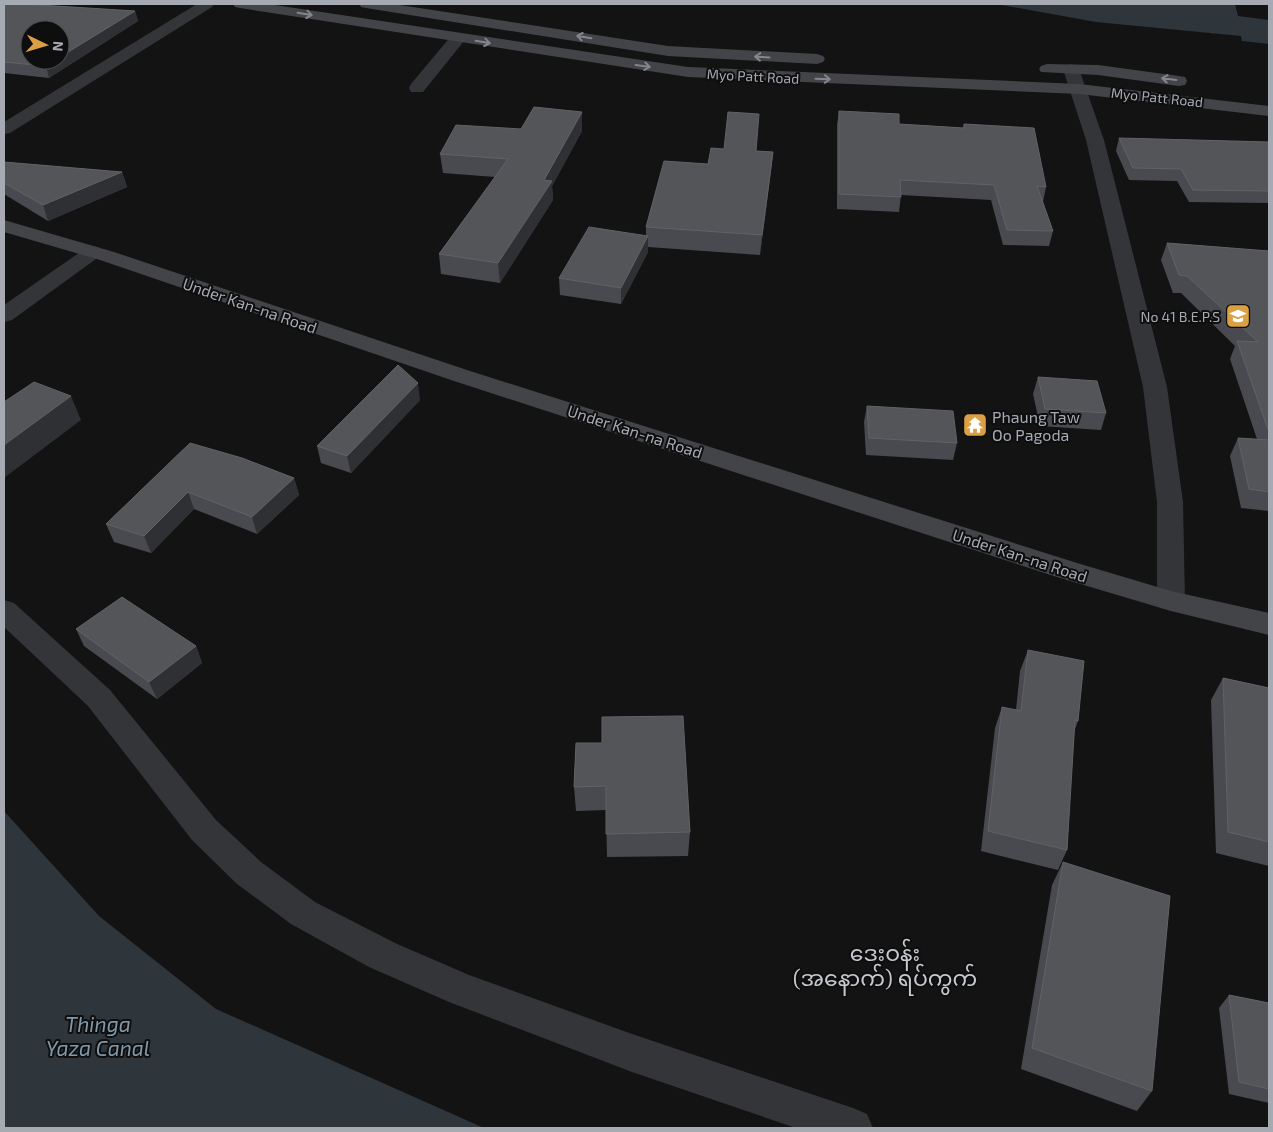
<svg xmlns="http://www.w3.org/2000/svg" width="1273" height="1132" font-family="'Exo 2','Noto Sans Myanmar',sans-serif">
<style>
.water{fill:#2e353b}
.pier{fill:#131314}
.lines{fill:none;stroke-linecap:round;stroke-linejoin:round}
.path{stroke:#3a3c3f;stroke-width:2;stroke-dasharray:1 2.5;stroke-linecap:butt}
.street{fill:#343538;fill-rule:evenodd}
.secondary{fill:#424448;fill-rule:evenodd}
.wall{fill:#494a4f}
.shaded-wall{fill:#2f3033}
.building{fill:#535559;stroke:#606267}
.oneway{stroke:#83868e}
.labels{text-anchor:middle;dominant-baseline:central;stroke-width:4;stroke-linejoin:round;paint-order:stroke}
.far-street-label{font-size:14px;fill:#a6aab3;stroke:#0e0e0f}
.far-poi-label{font-size:14px;fill:#a6aab3;stroke:#0e0e0f;text-anchor:end}
.street-label{font-size:16px;fill:#a6aab3;stroke:#0e0e0f}
.poi-label{font-size:16px;fill:#a6aab3;stroke:#0e0e0f;text-anchor:start}
.near-water-label{font-size:21px;font-style:italic;fill:#8199aa;stroke:#0e0e0f}
.near-quarter-label{font-size:22px;fill:#c6c9cf;stroke:#0e0e0f}
</style>
<rect width="100%" height="100%" fill="#131314"/>
<g class="water">
<polygon points="996,4 1269,4 1269,44 1242,41 1241,36 1096,22"/>
<polygon points="4,811 99,916 216,1009 484,1128 4,1128"/>
</g>
<polygon class="pier" points="1235,4 1269,4 1269,20 1238,16"/>
<g class="lines">
<polyline class="path" points="1212,33 1214,28"/>
<g class="street">
<polygon points="197,4 214,4 212,7 10,133 4,134 4,122"/>
<polygon points="458,33 464,35 466,38 464,41 423,92 411,92 409,88 411,84 452,35"/>
<polygon points="1071,64 1077,66 1079,69 1104,140 1167,387 1183,502 1185,601 1181,608 1171,611 1161,608 1157,601 1157,502 1143,387 1086,140 1063,69 1065,66"/>
<polygon points="93,246 100,248 103,252 100,256 12,320 4,322 4,305 86,248"/>
<polygon points="4,600 14,603 110,690 216,820 261,862 315,902 395,943 469,975 632,1034 853,1108 867,1114 873,1128 796,1128 632,1072 449,1002 369,967 291,924 237,884 192,840 88,706 4,627"/>
</g>
<g class="secondary">
<polygon points="233,4 268,4 688,67 1079,84 1269,106 1269,116 1079,94 688,77 240,8 235,7"/>
<polygon points="359,4 393,4 668,46 817,54 823,56 825,59 823,62 817,64 668,56 366,8 361,7"/>
<polygon points="1047,64 1098,65 1179,76 1185,77 1187,81 1185,85 1179,86 1098,75 1041,72 1039,69 1041,66"/>
<polygon points="4,220 114,252 470,371 1077,563 1171,591 1269,613 1269,635 1171,611 1057,577 454,381 100,260 4,232"/>
</g>
</g>
<g class="wall">
<polygon points="4,4 135,11 138,21 49,78 4,73"/>
<polygon points="839,111 899,124 963,128 964,124 1046,187 1043,202 1053,231 1049,246 1003,245 991,200 901,195 899,212 837,209 837,125"/>
<polygon points="582,112 582,131 552,186 553,200 500,283 441,274 439,254 495,177 443,173 440,154"/>
<polygon points="1119,138 1269,142 1269,203 1189,202 1177,181 1129,180 1116,151"/>
<polygon points="756,151 773,152 771,171 760,255 648,247 648,252 621,304 560,295 559,278 646,236 646,227 708,164"/>
<polygon points="4,162 122,172 127,187 48,221 4,194"/>
<polygon points="1167,243 1269,251 1269,511 1241,508 1230,456 1238,438 1257,439 1230,359 1235,346 1181,293 1173,293 1161,260"/>
<polygon points="1038,377 1106,413 1101,430 1040,426 1033,394"/>
<polygon points="420,400 351,473 321,463 317,446"/>
<polygon points="867,406 957,443 953,460 866,455 864,422"/>
<polygon points="190,443 294,478 299,495 257,534 194,509 151,553 114,542 106,524"/>
<polygon points="76,629 196,646 202,663 157,699 84,646"/>
<polygon points="1028,650 1078,721 1074,732 1067,850 1058,870 981,851 995,728 1002,707 1016,710 1020,671"/>
<polygon points="1223,678 1269,688 1269,866 1216,853 1211,700"/>
<polygon points="576,743 690,832 688,856 607,857 606,810 576,811 574,787"/>
<polygon points="1063,862 1152,1091 1137,1111 1021,1069 1052,885"/>
<polygon points="1229,995 1269,1003 1269,1103 1229,1094 1219,1008"/>
</g>
<g class="shaded-wall">
<polygon points="135,11 138,21 49,78 46,66 56,60 60,60 60,57"/>
<polygon points="582,112 582,131 552,186 553,200 500,283 498,263"/>
<polygon points="773,152 771,171 760,255 762,235"/>
<polygon points="122,172 127,187 48,221 43,205"/>
<polygon points="648,236 648,252 621,304 621,288"/>
<polygon points="418,383 420,400 351,473 347,456"/>
<polygon points="71,396 81,420 4,478 4,445"/>
<polygon points="294,478 299,495 257,534 252,517"/>
<polygon points="188,492 194,509 151,553 144,536"/>
<polygon points="196,646 202,663 157,699 149,682"/>
</g>
<g class="building">
<polygon points="4,4 24,4 135,11 60,57 60,30 30,30 30,60 56,60 46,66 4,62"/>
<polygon points="534,107 582,112 544,180 552,181 498,263 439,254 508,159 440,154 456,125 521,129"/>
<polygon points="839,111 899,114 899,124 964,128 964,124 1034,128 1046,187 1037,186 1053,231 1007,230 994,185 900,180 901,197 839,194"/>
<polygon points="728,112 759,114 756,151 773,152 762,235 646,227 664,161 708,164 711,148 724,149"/>
<polygon points="1119,138 1269,142 1269,191 1193,190 1181,169 1133,168"/>
<polygon points="4,162 122,172 43,205 4,183"/>
<polygon points="589,227 648,236 621,288 559,278"/>
<polygon points="1167,243 1269,251 1269,432 1237,341 1258,342 1187,276 1179,275"/>
<polygon points="398,365 418,383 347,456 317,446"/>
<polygon points="1038,377 1097,381 1106,413 1045,409"/>
<polygon points="34,382 71,396 4,445 4,402"/>
<polygon points="867,406 953,411 957,443 869,438"/>
<polygon points="1238,438 1269,440 1269,492 1249,489"/>
<polygon points="190,443 242,458 294,478 252,517 188,492 144,536 106,524"/>
<polygon points="122,597 196,646 149,682 76,629"/>
<polygon points="1028,650 1084,661 1078,721 1075,720 1067,850 988,831 1002,707 1021,711"/>
<polygon points="1223,678 1269,688 1269,842 1228,832"/>
<polygon points="683,716 690,832 606,834 606,786 574,787 576,743 602,743 602,717"/>
<polygon points="1063,862 1170,896 1152,1091 1032,1048"/>
<polygon points="1229,995 1269,1003 1269,1089 1239,1082"/>
</g>
<defs><path id="oneway-shaft" d="M-6 0H5M1.5-3L5.5 0L1.5 3" fill="none" stroke-width="1.6" stroke-linecap="round" stroke-linejoin="round" transform="scale(1.25)"/></defs>
<g class="oneway">
<use href="#oneway-shaft" transform="translate(305 14) rotate(9)"/>
<use href="#oneway-shaft" transform="translate(584 37) rotate(-171)"/>
<use href="#oneway-shaft" transform="translate(483 42) rotate(9)"/>
<use href="#oneway-shaft" transform="translate(762 57) rotate(-177)"/>
<use href="#oneway-shaft" transform="translate(643 66) rotate(8)"/>
<use href="#oneway-shaft" transform="translate(823 79) rotate(2)"/>
<use href="#oneway-shaft" transform="translate(1169 79) rotate(-173)"/>
</g>
<defs>
<symbol id="school-square" viewBox="-11 -11 22 22"><rect x="-9" y="-9" width="18" height="18" rx="4" fill="#dba044" stroke="#0e0e0f"/><path d="M0-5L7-2L0 1L-7-2ZM-4 1L0 2.5L4 1V4Q0 6-4 4Z" fill="#fff"/></symbol>
<symbol id="temple-square" viewBox="-11 -11 22 22"><rect x="-9" y="-9" width="18" height="18" rx="4" fill="#dba044" stroke="#0e0e0f"/><path d="M0-6L5-2H3V0L6.5 2.5H4V6H1.5V3h-3V6H-4V2.5H-6.5L-3 0V-2H-5Z" fill="#fff"/></symbol>
</defs>
<g fill-rule="evenodd">
<use href="#school-square" x="1224" y="302" width="28" height="28"/>
<use href="#temple-square" x="961" y="411" width="28" height="28"/>
</g>
<g class="labels">
<g class="far-street-label">
<text transform="translate(753 76) rotate(3)">Myo Patt Road</text>
<text transform="translate(1157 97) rotate(6)">Myo Patt Road</text>
</g>
<g class="far-poi-label">
<text x="1220" y="316">No 41 B.E.P.S</text>
</g>
<g class="street-label">
<text transform="translate(250 305) rotate(19)">Under Kan-na Road</text>
<text transform="translate(635 431) rotate(18)">Under Kan-na Road</text>
<text transform="translate(1020 555) rotate(18)">Under Kan-na Road</text>
</g>
<g class="poi-label">
<text x="992" y="416">Phaung Taw<tspan x="992" dy="18">Oo Pagoda</tspan></text>
</g>
<g class="near-water-label">
<text x="98" y="1023">Thinga<tspan x="98" dy="24">Yaza Canal</tspan></text>
</g>
<g class="near-quarter-label">
<text x="885" y="952">ဒေးဝန်း<tspan x="885" dy="25">(အနောက်) ရပ်ကွက်</tspan></text>
</g>
</g>
<rect width="1273" height="1132" fill="none" stroke="#a6aab3" stroke-width="10"/>
<g transform="translate(45 45) rotate(95)"><circle r="24" fill="#0e0e0f" stroke="#4b4c51"/>
<path d="M0-4L9 19L0 12L-9 19Z" fill="#dba044"/>
<text y="-8" font-size="14" font-weight="bold" text-anchor="middle" fill="#a6aab3">N</text>
</g>
</svg>
